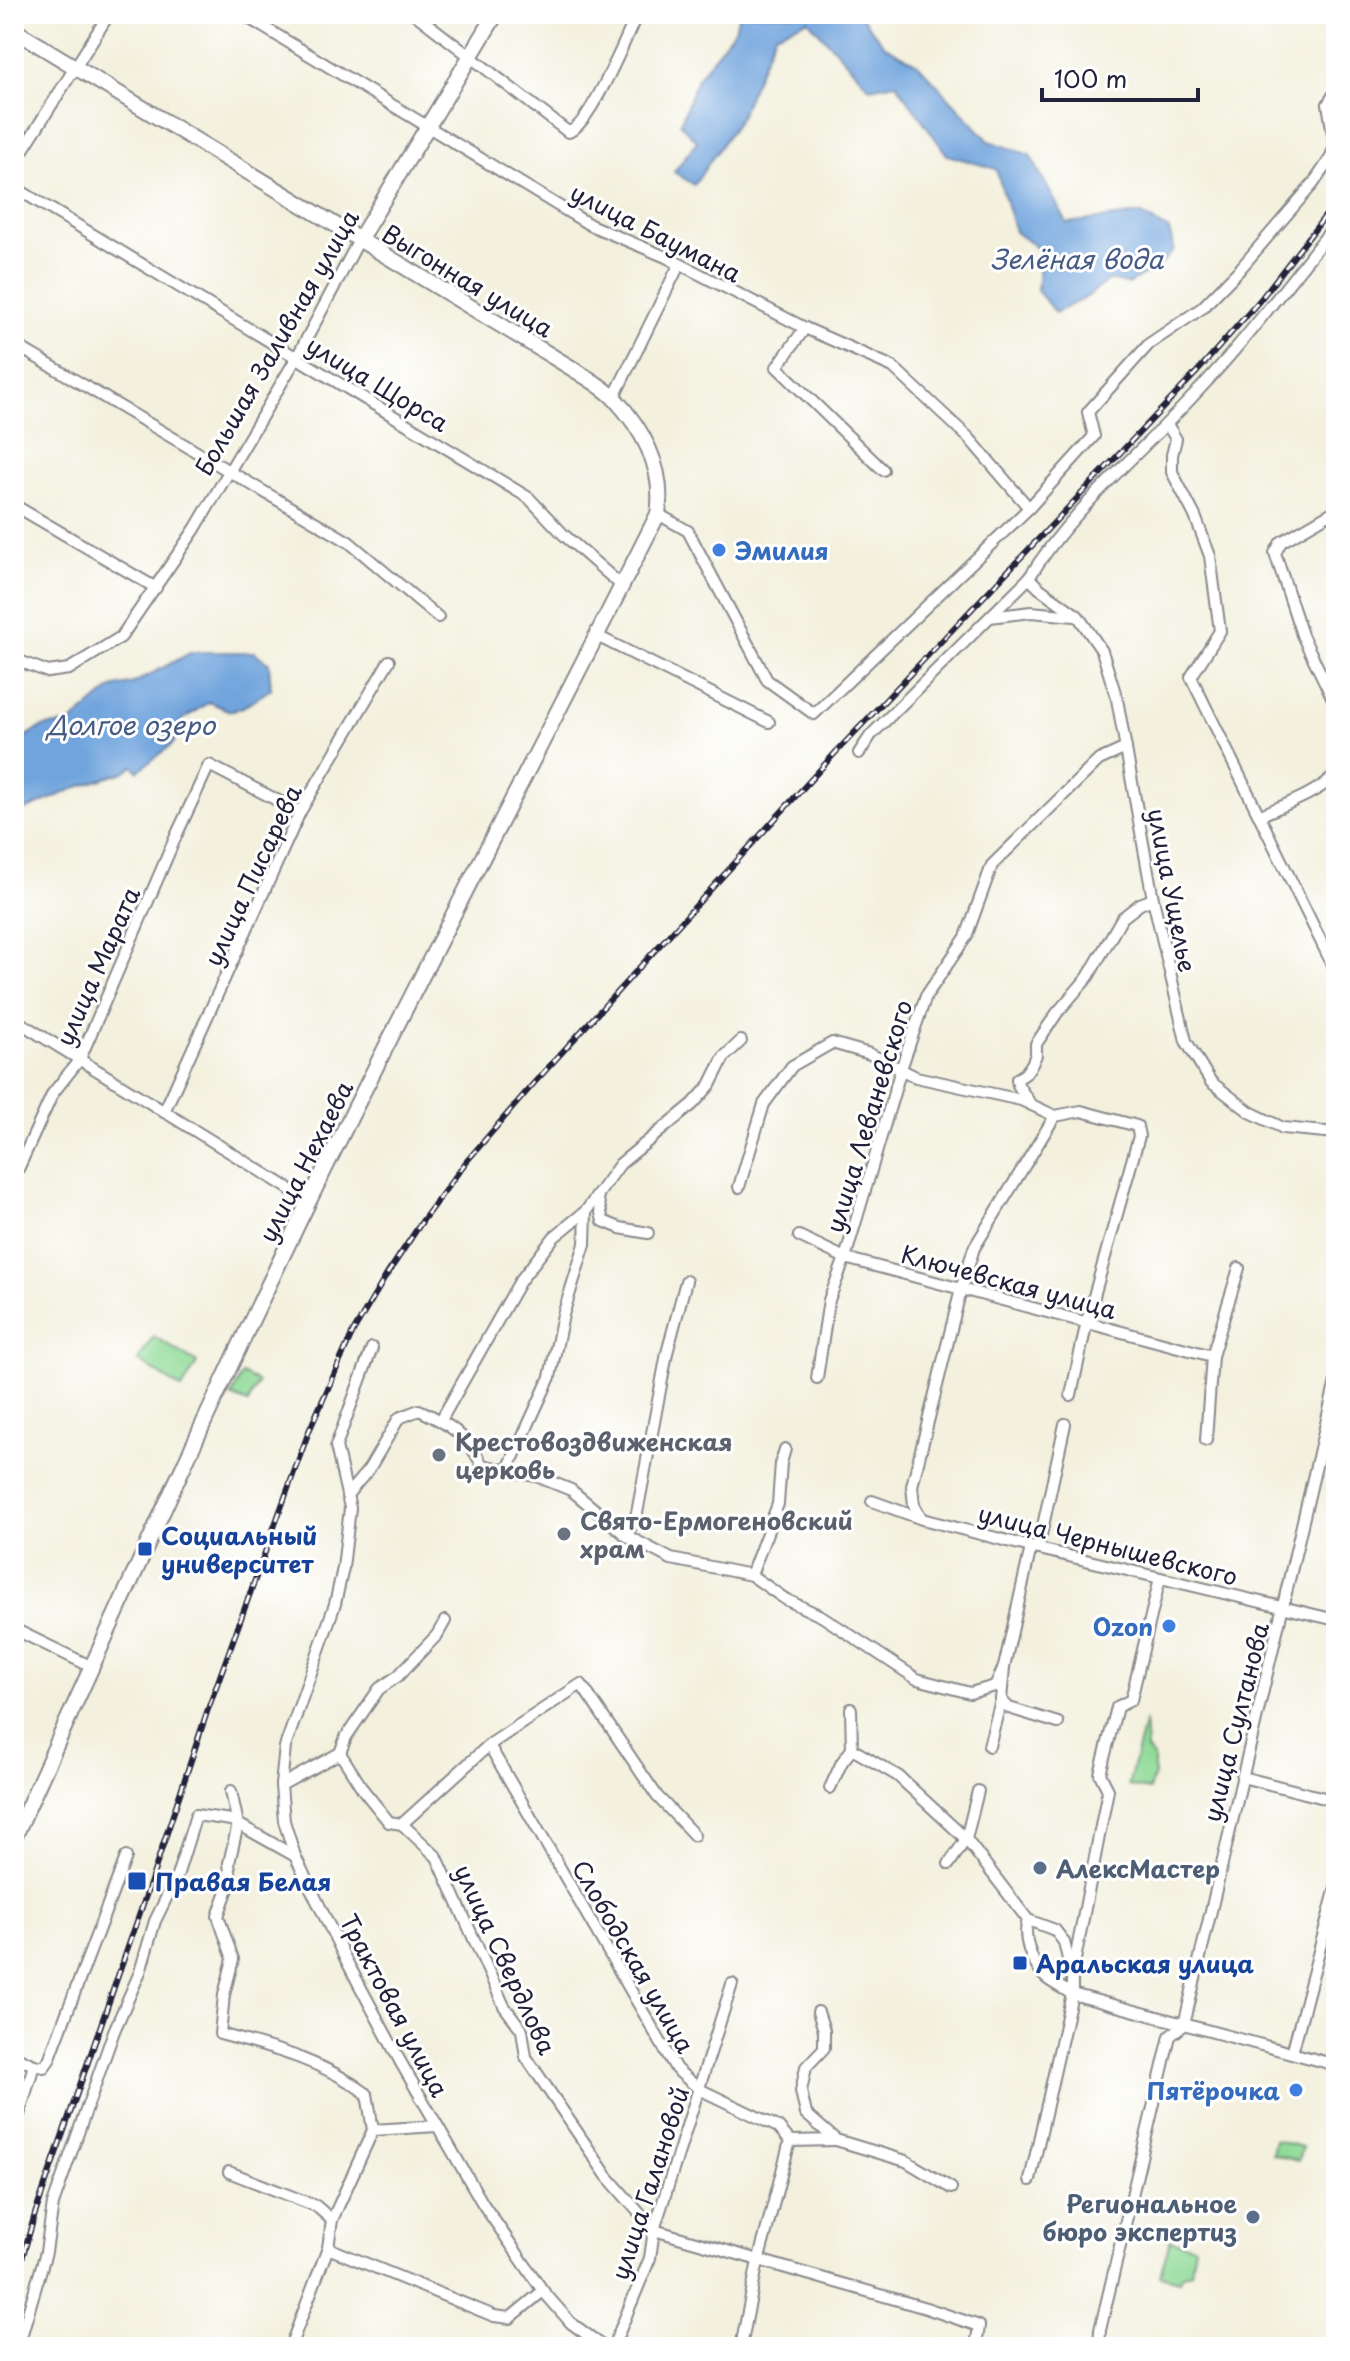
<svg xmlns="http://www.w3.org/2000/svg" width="1350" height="2361" font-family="'Playpen Sans',sans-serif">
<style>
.green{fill:#8fda97;stroke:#587e69;stroke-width:2}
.water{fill:#71a4dd;stroke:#4a638c;stroke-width:2}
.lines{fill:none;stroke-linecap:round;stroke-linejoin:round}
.street-casing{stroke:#8a898c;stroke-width:14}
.secondary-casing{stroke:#8a898c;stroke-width:18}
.street{stroke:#fff;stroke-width:10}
.secondary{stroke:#fff;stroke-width:14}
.rail-casing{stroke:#22223b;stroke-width:6}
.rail{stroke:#fff;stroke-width:3;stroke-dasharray:9;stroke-linecap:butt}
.shop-dot{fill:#3f7fe0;stroke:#fff;stroke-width:3}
.worship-dot{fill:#6b7280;stroke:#fff;stroke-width:3}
.transit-dot{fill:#1a4fb4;stroke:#fff;stroke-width:3}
.service-dot{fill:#5c6f8a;stroke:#fff;stroke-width:3}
.labels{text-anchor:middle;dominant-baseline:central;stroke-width:6;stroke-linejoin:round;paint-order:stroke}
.street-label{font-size:24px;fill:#22223b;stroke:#fff}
.shop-label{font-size:24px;font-weight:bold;fill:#366cbe;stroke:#fff;text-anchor:end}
.worship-label{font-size:24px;font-weight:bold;fill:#5b616d;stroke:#fff;text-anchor:start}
.transit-label{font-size:24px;font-weight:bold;fill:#164399;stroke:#fff;text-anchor:start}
.service-label{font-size:24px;font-weight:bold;fill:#4e5e75;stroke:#fff;text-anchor:start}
.water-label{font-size:26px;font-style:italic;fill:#465c84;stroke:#fff}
</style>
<rect width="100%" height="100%" fill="#fff"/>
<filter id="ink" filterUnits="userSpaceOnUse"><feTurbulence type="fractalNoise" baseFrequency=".0125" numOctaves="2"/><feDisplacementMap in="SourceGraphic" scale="16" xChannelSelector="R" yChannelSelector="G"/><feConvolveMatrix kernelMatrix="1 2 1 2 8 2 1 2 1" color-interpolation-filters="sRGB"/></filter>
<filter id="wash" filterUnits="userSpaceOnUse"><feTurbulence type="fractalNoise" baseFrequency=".006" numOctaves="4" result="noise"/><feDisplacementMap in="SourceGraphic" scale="32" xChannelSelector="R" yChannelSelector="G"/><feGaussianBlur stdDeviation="1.8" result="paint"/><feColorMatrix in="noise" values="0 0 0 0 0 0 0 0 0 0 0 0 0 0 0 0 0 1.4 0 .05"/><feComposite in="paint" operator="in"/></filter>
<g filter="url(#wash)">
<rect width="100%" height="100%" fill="#f3f0dd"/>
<g class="green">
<polygon points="154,1336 197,1363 182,1389 138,1360"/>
<polygon points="242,1374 258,1382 248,1403 231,1396"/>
<polygon points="1145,1721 1147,1750 1154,1757 1154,1775 1149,1790 1128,1786"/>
<polygon points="1275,2140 1302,2147 1298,2161 1272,2154"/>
<polygon points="1170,2240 1195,2246 1191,2272 1182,2274 1179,2280 1160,2275"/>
</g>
<g class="water">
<polygon points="739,14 859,14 884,45 918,64 989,141 1030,155 1067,223 1140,214 1169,230 1174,250 1159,267 1128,284 1108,280 1087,297 1055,313 1037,290 1041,251 1015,232 996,169 947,155 896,83 870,88 808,20 775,34 739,119 694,185 674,172 697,141 680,124 697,79 735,29"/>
<polygon points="192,652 254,652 269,663 271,689 243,707 230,711 209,702 181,721 173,744 138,771 133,766 124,772 78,787 14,815 14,742 45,726 69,724 112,688 134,683"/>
</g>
</g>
<g filter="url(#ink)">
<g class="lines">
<defs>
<g id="street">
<polyline points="242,14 590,225 666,257 805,328 893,367 969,438 1029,508"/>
<path d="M 415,14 L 568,132 C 589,128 627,36 637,14"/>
<polyline points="14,164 109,14"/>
<polyline points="14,187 529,498 564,535 622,586"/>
<path d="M 1336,224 C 1290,281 1246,340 1196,393 C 1141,453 1072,508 1029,578 L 1039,588 L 1078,616 L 1102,651 L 1117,699 L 1153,899 L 1186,1041 L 1211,1082 L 1250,1112 L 1283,1128 L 1336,1133"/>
<polyline points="805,328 777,367 883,470"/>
<polyline points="14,344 349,542 438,617"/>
<polyline points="614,397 679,265"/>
<polyline points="1167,424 1176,439 1172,455 1172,472 1195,516 1210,556 1220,631 1191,677 1336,972"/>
<polyline points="14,505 156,588"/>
<polyline points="1336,510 1281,542 1275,553 1302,635 1336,705"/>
<polyline points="658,514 688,531 767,680 814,714 1029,508 1094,436 1088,412 1149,344 1202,308 1240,269 1313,184 1330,159 1335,146 1328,104 1336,91"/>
<polyline points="990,617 1031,612 1075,616"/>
<polyline points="597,636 769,722"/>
<polyline points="14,659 48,672 69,669 121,637 195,529 297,357 359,240"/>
<polyline points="859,753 871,735 1029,578"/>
<path d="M 1259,816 C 1286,804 1314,795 1336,775"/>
<polyline points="14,1019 309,1201"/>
<polyline points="1029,1102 1018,1085 1017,1079 1025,1074 1032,1064 1036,1055 1036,1044 1057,1013 1088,977 1122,918 1140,904 1153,899"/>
<polyline points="164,1112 300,812 389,661"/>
<polyline points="14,1178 53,1093 80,1059 176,836 209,765 300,812"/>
<polyline points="739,1187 764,1104 792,1066 832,1043 870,1054 916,1077 1021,1100 1055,1116 1081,1111 1137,1126 1139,1136 1087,1321 1071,1395"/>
<polyline points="597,1196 603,1221 620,1228 648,1233"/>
<polyline points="799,1236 845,1258 1212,1356"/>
<polyline points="372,1348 336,1446 350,1508 343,1568 335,1604 285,1747 281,1785 284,1821 295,1856 345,1958 401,2063 483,2204 543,2291 571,2323 604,2347"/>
<polyline points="817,1378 829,1300 845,1258 901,1069 926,996 966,937 992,865 1099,760 1126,748"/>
<polyline points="441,1420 520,1281 554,1237 586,1211"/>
<polyline points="1206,1440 1212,1356 1239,1268"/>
<polyline points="508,1469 550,1377 563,1315 585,1244 586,1211 620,1164 693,1104 710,1085 724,1057 741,1041"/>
<path d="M 347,1495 L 369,1469 L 399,1418 L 419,1410 C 448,1423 468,1436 482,1465 L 539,1477 L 571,1490 L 627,1536 L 671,1559 L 751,1575 L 785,1599 L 823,1617 L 917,1679 L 970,1693 L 995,1686 L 1004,1667"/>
<polyline points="872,1501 922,1519 1031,1547 1336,1620"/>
<polyline points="922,1519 914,1505 912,1486 961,1289 974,1248 1055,1116"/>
<polyline points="627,1536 637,1513 667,1353 686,1281"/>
<polyline points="1038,1549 1065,1424"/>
<polyline points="751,1575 778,1504 781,1463 785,1449"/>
<polyline points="14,1629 92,1667"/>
<polyline points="1001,1700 1009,1708 1058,1723"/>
<polyline points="489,1745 676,2069 699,2089 778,2127 790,2141"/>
<polyline points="989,1746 1001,1700 1004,1667 1031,1547"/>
<path d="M 852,1749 L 898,1776 L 966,1839 L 1028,1920 L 1055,1930 L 1064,1942 L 1072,1976 L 1072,1994 C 1063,1988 1051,1983 1044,1976 C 1031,1962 1022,1937 1028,1920"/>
<polyline points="340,1753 364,1791 389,1822 402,1824 437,1857 504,2006 522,2030 526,2057 607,2176 654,2230 926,2308 979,2326 976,2347"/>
<polyline points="1242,1777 1336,1801"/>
<polyline points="281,1785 340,1753 346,1737 379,1689 398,1676 437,1635 445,1621"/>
<polyline points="830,1788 842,1762 852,1749 851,1709"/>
<path d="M 231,1791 L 238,1824 L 229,1863 L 231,1880 L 218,1916 L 233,1959 L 224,1995 L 220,2034 C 272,2048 324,2061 367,2094 L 373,2130"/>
<polyline points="402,1824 489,1745 581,1684 657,1796 694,1835"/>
<polyline points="949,1864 966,1839 978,1791"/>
<polyline points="1073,1970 1108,1790 1100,1774 1117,1707 1131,1700 1160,1578"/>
<polyline points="818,2012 824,2030 824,2048 806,2067 801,2091 806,2114 836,2140 906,2161 951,2188"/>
<polyline points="1292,2053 1336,1887"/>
<polyline points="14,2056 34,2065 19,2115"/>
<polyline points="34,2065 44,2067 49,2060 126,1857"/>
<polyline points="229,2172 316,2206 332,2220"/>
<polyline points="1030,2180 1072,1994 1336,2065"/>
<polyline points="328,2248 494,2316 510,2318 543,2291"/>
<polyline points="18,2347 46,2252 53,2204 114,2031 140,1972 155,1921 177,1876 196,1815 231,1820 295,1856"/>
<polyline points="290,2347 328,2248 332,2220 373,2130 437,2126"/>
<polyline points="613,2347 650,2258 654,2230 732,1984"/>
<polyline points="741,2347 757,2266 790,2141 836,2140"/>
<polyline points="1099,2347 1100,2330 1170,2036 1184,2025 1336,1381"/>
</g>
<g id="secondary">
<path d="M 14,30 L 578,372 C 590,380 605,388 615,399 C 644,431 665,470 658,514 C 542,746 420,974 306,1207 C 205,1415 110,1627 14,1838"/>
<polyline points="359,240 496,14"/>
</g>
</defs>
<use href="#street" class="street-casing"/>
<use href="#secondary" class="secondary-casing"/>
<use href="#street" class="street"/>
<use href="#secondary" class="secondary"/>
<defs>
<polyline id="rail" points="14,2286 35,2214 150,1884 207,1712 309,1431 353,1332 386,1276 423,1220 466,1162 534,1083 837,751 1196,373 1260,300 1336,202"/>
</defs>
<use href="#rail" class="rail-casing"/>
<use href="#rail" class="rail"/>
</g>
</g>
<g class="shop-dot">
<circle cx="719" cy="550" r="8"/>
<circle cx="1169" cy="1626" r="8"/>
<circle cx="1296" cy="2090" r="8"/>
</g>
<g class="worship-dot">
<circle cx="439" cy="1455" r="8"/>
<circle cx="564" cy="1534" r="8"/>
</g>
<g class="transit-dot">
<rect x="137" y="1541" width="16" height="16" rx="4"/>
<rect x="127" y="1871" width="20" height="20" rx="4"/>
<rect x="1012" y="1955" width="16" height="16" rx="4"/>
</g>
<g class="service-dot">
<circle cx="1040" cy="1868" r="8"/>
<circle cx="1253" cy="2217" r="8"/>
</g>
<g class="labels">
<g class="street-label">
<text transform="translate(656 232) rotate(27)">улица Баумана</text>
<text transform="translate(468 280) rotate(31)">Выгонная улица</text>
<text transform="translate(276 342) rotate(-60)">Большая Заливная улица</text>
<text transform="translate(378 383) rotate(31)">улица Щорса</text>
<text transform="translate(252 875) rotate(-65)">улица Писарева</text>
<text transform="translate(1173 890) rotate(79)">улица Ущелье</text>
<text transform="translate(97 966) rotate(-66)">улица Марата</text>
<text transform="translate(868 1116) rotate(-73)">улица Леваневского</text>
<text transform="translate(305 1161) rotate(-63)">улица Нехаева</text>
<text transform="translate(1009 1281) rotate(15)">Ключевская улица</text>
<text transform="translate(1108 1544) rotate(14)">улица Чернышевского</text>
<text transform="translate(1235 1722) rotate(-76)">улица Султанова</text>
<text transform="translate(634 1956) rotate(60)">Слободская улица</text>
<text transform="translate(506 1959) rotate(65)">улица Свердлова</text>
<text transform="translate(395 2005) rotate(62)">Трактовая улица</text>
<text transform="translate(649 2183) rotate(-72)">улица Галановой</text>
</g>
<g class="shop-label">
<text x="735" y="550" text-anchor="start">Эмилия</text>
<text x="1153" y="1626">Ozon</text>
<text x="1280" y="2090">Пятёрочка</text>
</g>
<g class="worship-label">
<text x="455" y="1441">Крестовоздвиженская<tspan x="455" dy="28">церковь</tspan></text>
<text x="580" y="1520">Свято-Ермогеновский<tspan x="580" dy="28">храм</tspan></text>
</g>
<g class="transit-label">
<text x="161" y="1535">Социальный<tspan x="161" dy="28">университет</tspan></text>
<text x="155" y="1881">Правая Белая</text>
<text x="1036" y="1963">Аральская улица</text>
</g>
<g class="service-label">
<text x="1056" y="1868">АлексМастер</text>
<text x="1237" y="2203" text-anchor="end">Региональное<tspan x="1237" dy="28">бюро экспертиз</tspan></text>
</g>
<g class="water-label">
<text x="1077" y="258">Зелёная вода</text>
<text x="131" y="724">Долгое озеро</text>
</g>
</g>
<rect width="1350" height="2361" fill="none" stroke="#fff" stroke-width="48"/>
<path d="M1042 88v12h156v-12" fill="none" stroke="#22223b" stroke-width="4"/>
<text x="1054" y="88" font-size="24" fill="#22223b" stroke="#ffffff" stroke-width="6" paint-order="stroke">100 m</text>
</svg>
